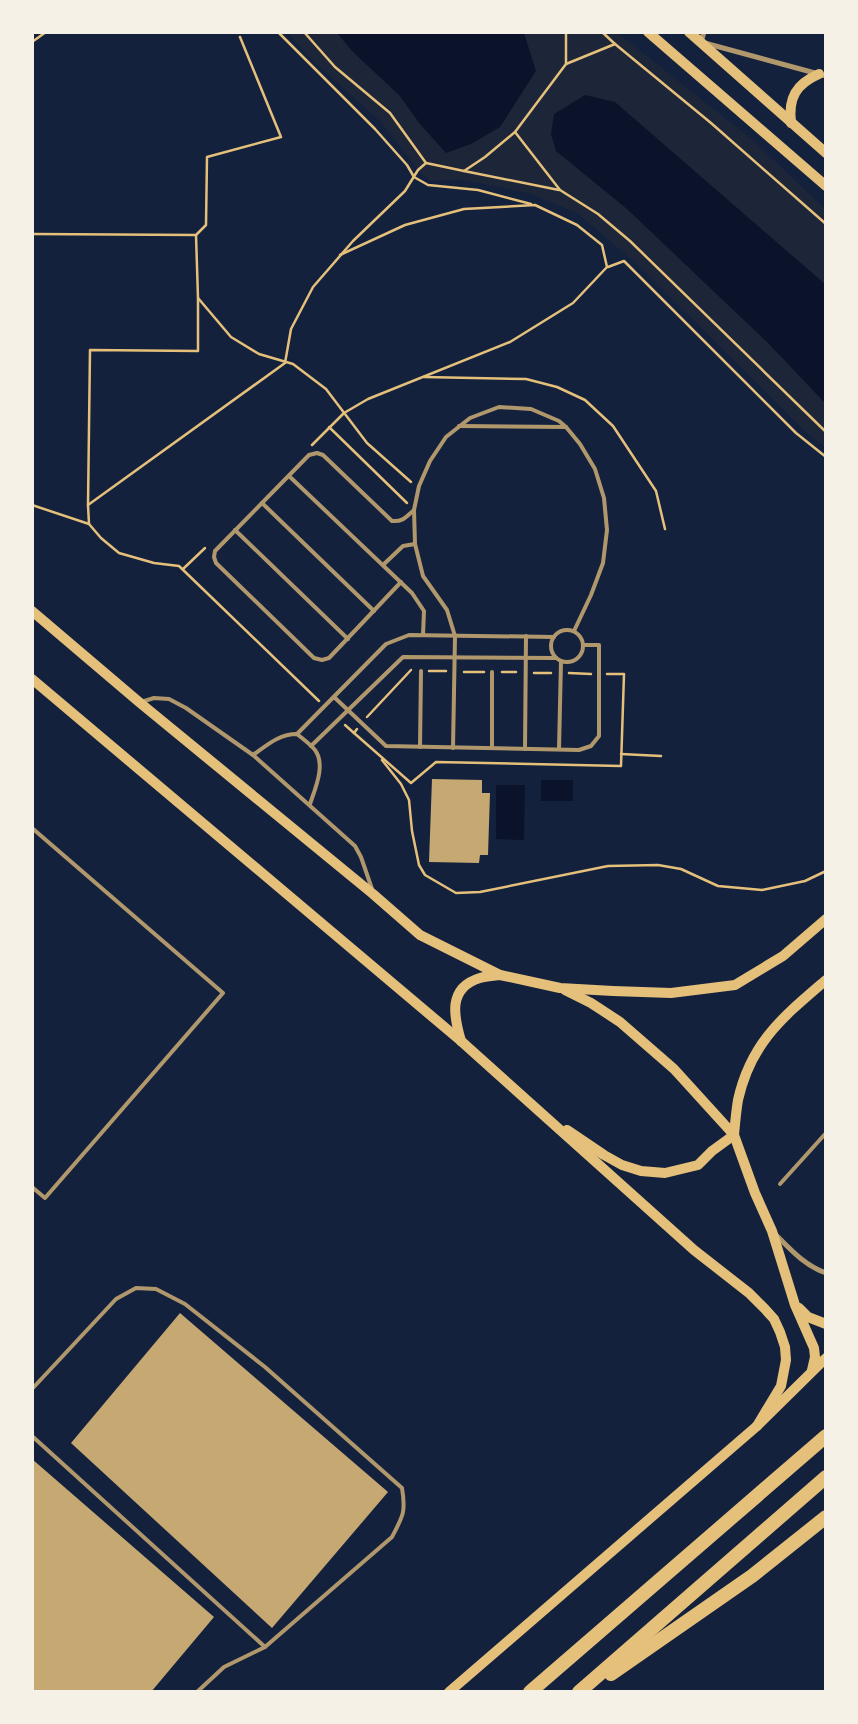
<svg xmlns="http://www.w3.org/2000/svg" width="858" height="1724" font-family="Jost,sans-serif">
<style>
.green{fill:#1d2539}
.water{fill:#0b132b}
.building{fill:#c6a872}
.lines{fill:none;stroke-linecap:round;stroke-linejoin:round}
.path{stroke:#e5c07b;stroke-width:2.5}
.service{stroke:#b1986c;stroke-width:4}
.minor{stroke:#b1986c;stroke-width:5}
.secondary{stroke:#e5c07b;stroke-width:10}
.motorway{stroke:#e5c07b;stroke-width:14}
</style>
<rect width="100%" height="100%" fill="#14213d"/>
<polygon class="green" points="288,33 618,33 755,142 825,209 825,447 808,434 637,264 577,213 529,193 464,180 430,181 418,170 382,123 310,58"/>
<g class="water">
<polygon points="337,33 524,33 536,71 500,127 471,144 446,153 420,124 399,95 353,52"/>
<polygon points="585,95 615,102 825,284 825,403 768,343 627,209 556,151 551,134 554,114"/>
<rect x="541" y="780" width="32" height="21"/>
<polygon points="496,785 525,785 524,840 496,839"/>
</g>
<g class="building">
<polygon points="432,779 482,780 482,793 490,793 488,855 480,855 479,863 429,862"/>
<polygon points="180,1313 388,1492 272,1628 71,1443"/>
<polygon points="32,1459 214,1617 151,1692 32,1692"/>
</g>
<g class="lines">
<g class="path">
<polyline points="278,32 375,129 407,165 414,177 428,185 478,190 531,204"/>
<polyline points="304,32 335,67 390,113 426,163 464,171 485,157 515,132 560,190 598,214 630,241 826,432"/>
<polyline points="566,32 566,64 615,44 711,123 826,224"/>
<polyline points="602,32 615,44"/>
<polyline points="32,42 46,32"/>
<polyline points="515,132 566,64"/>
<polyline points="464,171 559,190"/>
<polyline points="32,234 196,235 206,225 207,157 281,137 240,37"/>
<polyline points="196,235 198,298 231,337 259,354 293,364 326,389 367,443 411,482"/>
<polyline points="608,267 624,261 796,433 826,457"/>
<polyline points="198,298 198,351 90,350 88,505 89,524 101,538 119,553 154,563 179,566 319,701"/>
<polyline points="424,377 526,379 557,387 585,400 613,426 656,491 665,529"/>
<polyline points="329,427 407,503"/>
<polyline points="312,445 344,413 368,399 510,342 573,303 607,267 602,245 577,225 535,205 464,209 405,225 340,255"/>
<polyline points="32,505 89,524"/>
<polyline points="88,505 285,363 291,329 313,287 353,241 405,191 418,170 426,163"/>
<polyline points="183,569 205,548"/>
<polyline points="429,671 446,671"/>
<polyline points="464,672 484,672"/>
<polyline points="502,672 516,672"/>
<polyline points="534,673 551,673"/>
<polyline points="569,673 591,674"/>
<polyline points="367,717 411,670"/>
<polyline points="345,725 354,733 357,729"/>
<polyline points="354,733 411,783 436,762 621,766 624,674 607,674"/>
<polyline points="621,754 661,756"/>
<polyline points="382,760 401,784 409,800 412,831 419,865 425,875 456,893 480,892 608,866 658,865 681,869 718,886 762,890 805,881 826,871"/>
</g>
<g class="service">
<polyline points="459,426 566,427"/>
<polyline points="289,476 412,593 424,611 423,635"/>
<polyline points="262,503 374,611"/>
<polyline points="235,530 348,639"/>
<polyline points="383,565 403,546 415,544"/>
<path d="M 401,582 L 329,658 L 322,660 L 314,658 L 216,563 L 214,557 L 215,551 L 309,455 L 317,453 L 323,455 L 392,521 C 403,522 406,517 414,510"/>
<circle cx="567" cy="646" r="16"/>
<polyline points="334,697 386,746 579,750 591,746 599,736 599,645 584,645"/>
<polyline points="141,702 154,698 169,699 186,708 253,755 355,846 361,857 372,889"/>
<polyline points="297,734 386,644 409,635 554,637"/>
<polyline points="311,746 403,657 556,658"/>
<polyline points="420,747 421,671"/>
<polyline points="453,748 455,636 447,610 423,576 415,544 414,510 419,486 430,461 446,437 470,418 499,407 531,409 559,421 566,427 580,444 595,469 604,498 607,530 603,563 591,595 574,631"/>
<polyline points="492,748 492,672"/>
<polyline points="525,749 526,636"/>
<polyline points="559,749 561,661"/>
<path d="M 253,755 C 267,745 279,734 297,734 C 303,739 310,744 315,750 C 326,765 315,789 310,804"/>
<polyline points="32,828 223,993 45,1198 32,1187"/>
<polyline points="780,1184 826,1133"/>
<path d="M 32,1389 L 116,1299 L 136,1288 L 156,1289 L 185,1304 L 265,1367 L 402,1488 C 406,1512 403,1516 392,1537 L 265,1647 L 224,1667 L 197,1692"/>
<polyline points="32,1436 265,1647"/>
</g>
<g class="minor">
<polyline points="704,32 701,42 826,76"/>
<path d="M 775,1234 C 790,1249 805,1266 826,1273"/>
</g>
<g class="secondary">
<polyline points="648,32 826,186"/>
<polyline points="689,32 826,153"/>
<path d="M 791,123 C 788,98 796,84 819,74"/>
<polyline points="32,611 139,702 373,894 420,935 500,975 560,988 613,991 671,993 735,985 783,956 826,919"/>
<polyline points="32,679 461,1041 694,1250 749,1293 765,1309 774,1319 780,1332 785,1347 786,1360 781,1386 757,1426"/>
<polyline points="565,990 591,1003 620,1022 674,1069 734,1135 755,1193 772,1231 795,1305 814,1348 815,1357 812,1370"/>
<path d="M 461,1041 C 454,1017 447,988 480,978 C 486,976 493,976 500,975"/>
<polyline points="567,1130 604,1155 622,1165 641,1171 665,1173 698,1165 712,1151 734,1135"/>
<path d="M 734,1135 C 735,1124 736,1112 738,1100 C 751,1042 783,1017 826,980"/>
<polyline points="799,1308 808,1317 826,1324"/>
<polyline points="449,1692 757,1426 826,1358"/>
</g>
<g class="motorway">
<polyline points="611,1674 752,1576 826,1517"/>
<polyline points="530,1692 826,1436"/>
<polyline points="579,1692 826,1477"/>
</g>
</g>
<rect width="858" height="1724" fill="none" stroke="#f6f1e7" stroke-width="68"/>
</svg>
